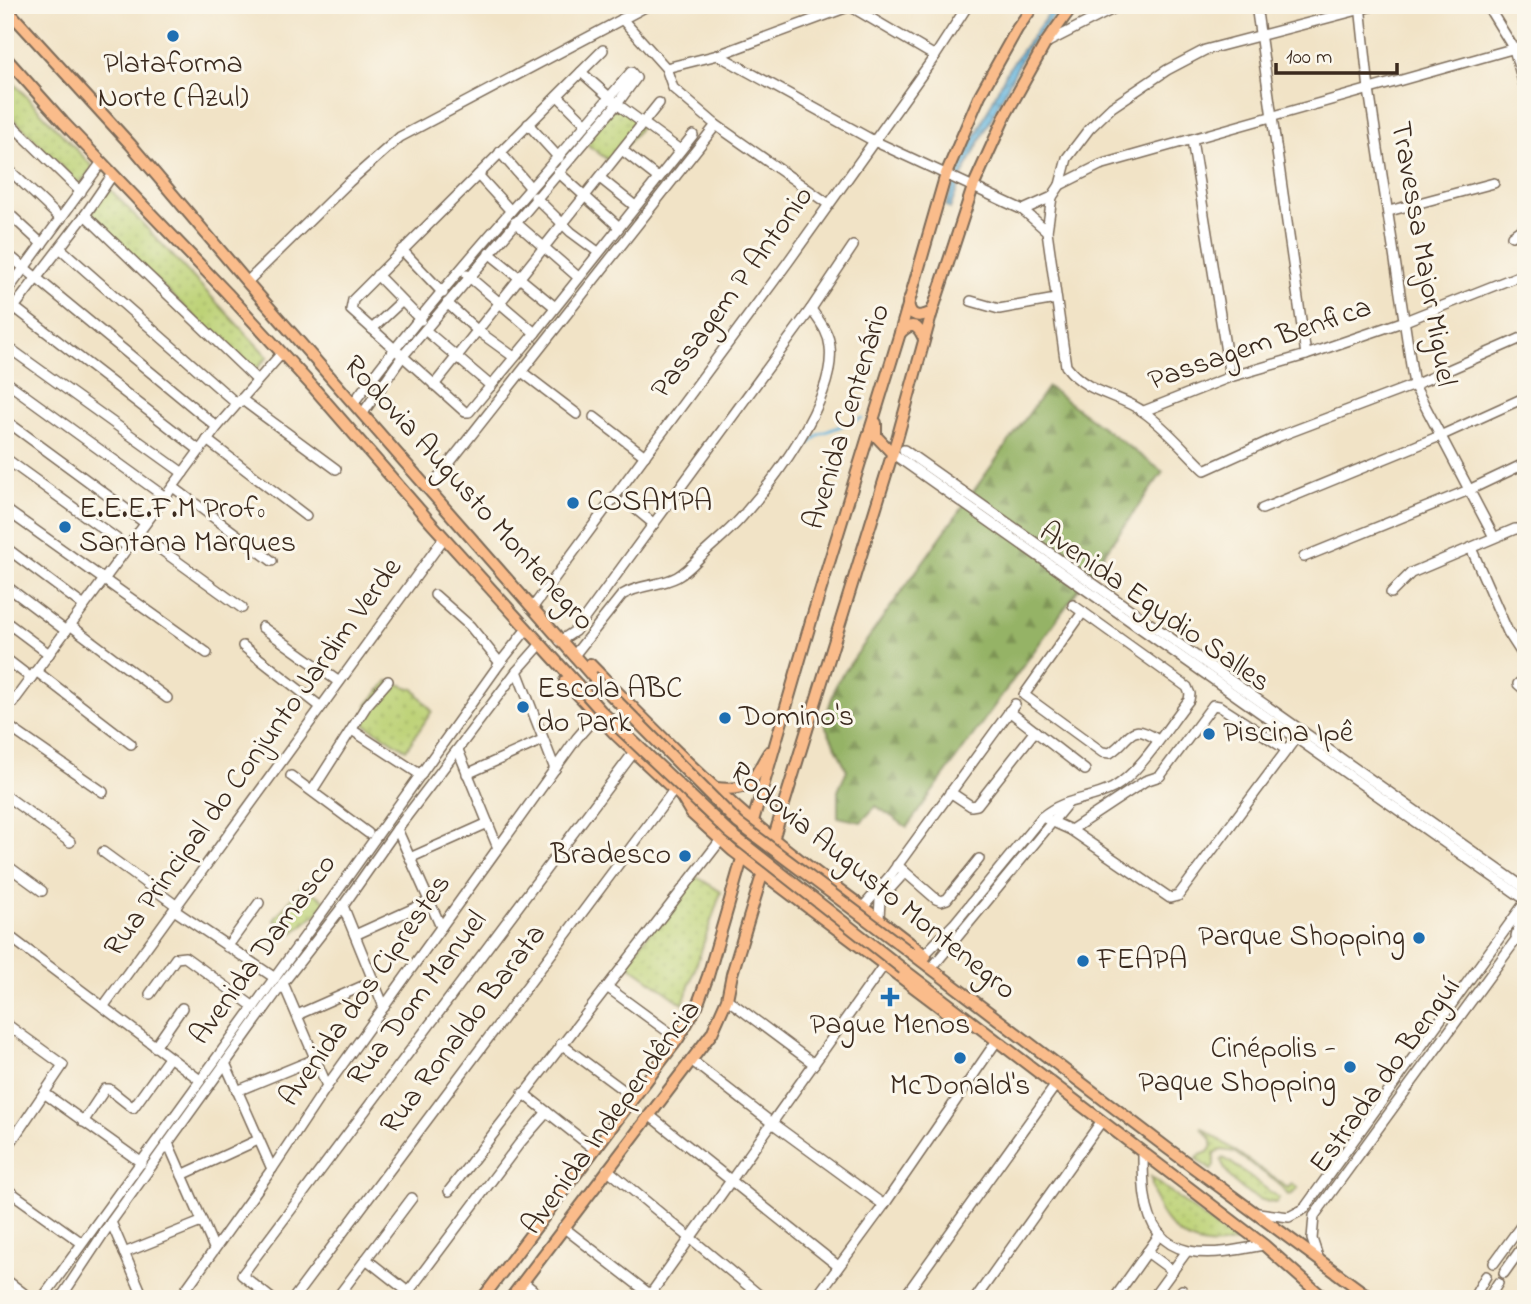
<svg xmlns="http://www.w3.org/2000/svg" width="1531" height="1304" font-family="'Indie Flower',sans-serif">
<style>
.grass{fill:url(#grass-dots);stroke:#7c7e4a;stroke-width:2}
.forest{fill:url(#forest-firs);stroke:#686e42;stroke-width:2}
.water{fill:url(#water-waves);stroke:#50707e;stroke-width:2}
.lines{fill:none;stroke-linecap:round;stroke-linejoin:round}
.stream{stroke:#64b5df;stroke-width:2.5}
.minor-casing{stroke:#7b6b59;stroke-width:12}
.major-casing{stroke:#7b6b59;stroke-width:14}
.minor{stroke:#fff;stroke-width:9}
.major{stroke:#fabc8b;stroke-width:10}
.major-bridge-casing{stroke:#7b6b59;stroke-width:14;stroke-linecap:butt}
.major-bridge{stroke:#fabc8b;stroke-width:10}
.poi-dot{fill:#1f6fb2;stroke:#fbf7ec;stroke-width:2.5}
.labels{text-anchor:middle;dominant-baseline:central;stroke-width:6;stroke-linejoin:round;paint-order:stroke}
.poi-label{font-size:30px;fill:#3b2a1e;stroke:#fbf7ec;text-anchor:start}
.street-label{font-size:30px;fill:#3b2a1e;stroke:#fbf7ec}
</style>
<defs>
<pattern id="grass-dots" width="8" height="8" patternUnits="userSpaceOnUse" patternTransform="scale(1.75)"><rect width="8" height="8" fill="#bcd175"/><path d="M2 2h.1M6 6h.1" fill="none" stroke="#a2b465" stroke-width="1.8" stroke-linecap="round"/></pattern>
<pattern id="forest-firs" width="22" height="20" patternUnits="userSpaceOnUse" patternTransform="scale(1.75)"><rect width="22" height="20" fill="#95b366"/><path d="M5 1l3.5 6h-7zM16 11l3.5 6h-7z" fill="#7b9253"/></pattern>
<pattern id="water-waves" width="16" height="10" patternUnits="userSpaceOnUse" patternTransform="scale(1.75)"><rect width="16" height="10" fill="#64b5df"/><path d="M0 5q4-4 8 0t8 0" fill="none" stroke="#5493b4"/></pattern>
</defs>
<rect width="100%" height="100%" fill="#fbf7ec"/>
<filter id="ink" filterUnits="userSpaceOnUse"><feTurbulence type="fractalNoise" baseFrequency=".0143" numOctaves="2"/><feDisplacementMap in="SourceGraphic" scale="14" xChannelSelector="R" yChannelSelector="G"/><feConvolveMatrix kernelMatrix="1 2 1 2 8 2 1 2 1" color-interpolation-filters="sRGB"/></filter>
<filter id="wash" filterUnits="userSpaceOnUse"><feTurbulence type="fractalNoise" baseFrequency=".00686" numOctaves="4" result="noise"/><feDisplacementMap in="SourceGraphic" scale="28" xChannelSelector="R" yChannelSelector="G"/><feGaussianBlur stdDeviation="1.57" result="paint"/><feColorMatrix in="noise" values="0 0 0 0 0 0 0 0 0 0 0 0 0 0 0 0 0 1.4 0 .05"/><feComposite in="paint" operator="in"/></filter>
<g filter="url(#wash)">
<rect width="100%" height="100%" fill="#f1e3c6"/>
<g class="grass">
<polygon points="5,74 92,166 92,170 79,184 5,110"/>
<polygon points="617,104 644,123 612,163 584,142"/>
<polygon points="109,188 268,357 253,372 89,216"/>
<polygon points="388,681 414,689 432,711 406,750 365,724 367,705"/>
<polygon points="694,875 721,892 683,1004 626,963"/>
<polygon points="302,885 329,903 293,933 274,920"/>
<path d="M 1201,1127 L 1288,1188 L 1292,1183 L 1298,1188 L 1292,1194 L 1288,1195 L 1278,1183 L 1234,1152 L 1222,1150 L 1214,1153 L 1214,1166 L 1211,1170 L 1196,1159 L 1200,1155 L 1208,1152 C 1219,1139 1205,1135 1201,1127 Z"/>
<path d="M 1223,1158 C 1230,1160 1268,1191 1279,1198 L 1276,1203 C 1254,1201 1228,1183 1221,1160 Z"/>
<path d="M 1151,1177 L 1236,1242 C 1188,1256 1155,1223 1151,1177 Z"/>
</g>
<polygon class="forest" points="1048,387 1163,472 907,827 876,806 861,822 838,817 838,791 847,770 824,723 837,682"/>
<polygon class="water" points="1055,5 1063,5 1027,48 963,174 950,209 946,206 959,170 1007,71"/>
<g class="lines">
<polyline class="stream" points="799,453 820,434 862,418"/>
</g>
</g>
<g filter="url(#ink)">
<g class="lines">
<defs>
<g id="minor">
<polyline points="1256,5 1306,355"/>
<polyline points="1360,5 1369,90 1414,385 1494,537"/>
<polyline points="1487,5 1514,49 1526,93"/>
<polyline points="850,6 935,56"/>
<polyline points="622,19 666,68 673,88 716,125 827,203"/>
<polyline points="1048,42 1121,5"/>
<polyline points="603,50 353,300 351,310 465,412 469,412 535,333 693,135"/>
<polyline points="718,55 874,141 1023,210 1047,231"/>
<polyline points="666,68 718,55 853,5"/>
<polyline points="581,72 617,104 680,150"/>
<polyline points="558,96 586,124"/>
<polyline points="5,118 81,192"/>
<polyline points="528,124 559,158"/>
<polyline points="1192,140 1230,377"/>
<polyline points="622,150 658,178"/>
<polyline points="500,152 530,187"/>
<polyline points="5,166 61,219"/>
<polyline points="558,172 618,226"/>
<polyline points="478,175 510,210"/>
<polyline points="600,178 635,206"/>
<polyline points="1060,185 1067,158 1089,129 1112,107 1167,70 1205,50 1377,5"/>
<polyline points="535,197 571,232 598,252"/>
<path d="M 1052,197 L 1047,231 L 1066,366 C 1089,396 1119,393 1145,413 C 1167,429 1185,451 1205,470 L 1280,436 L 1414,385 L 1526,336"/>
<polyline points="5,210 42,244"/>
<polyline points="1023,210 1052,197 1060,185 1100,165 1526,45"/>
<polyline points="1389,211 1494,183"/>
<polyline points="85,215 257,380"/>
<polyline points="515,222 578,277"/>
<polyline points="1512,236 1526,226"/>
<polyline points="60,248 237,404"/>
<polyline points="402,250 443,293"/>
<polyline points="5,252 217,427"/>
<polyline points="489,253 555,307"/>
<polyline points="377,275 421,320"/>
<polyline points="467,275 535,333"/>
<polyline points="247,282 349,182 400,137 649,5"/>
<polyline points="5,294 102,162"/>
<polyline points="971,301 999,309 1056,299"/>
<polyline points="447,303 478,331 514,357"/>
<polyline points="14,307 199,450"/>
<polyline points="5,319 85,215 113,174"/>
<polyline points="372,329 402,301"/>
<polyline points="425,330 491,386"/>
<polyline points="5,345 183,473"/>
<polyline points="522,372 577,414"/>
<polyline points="5,381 165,497"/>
<polyline points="434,385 659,103"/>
<polyline points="241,399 336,469"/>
<path d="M 354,402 C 440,287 538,182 631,72 L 636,78 L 617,104 L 402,357 L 363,413"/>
<polyline points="1144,411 1230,377 1306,355 1405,321 1526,273"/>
<polyline points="594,417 645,456"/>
<polyline points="5,420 145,523"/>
<polyline points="207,440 306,516"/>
<polyline points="904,450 1526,889"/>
<polyline points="892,453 1526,900"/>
<polyline points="5,458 128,547"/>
<polyline points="173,487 272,561"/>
<polyline points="428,490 716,125"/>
<polyline points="626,501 654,524"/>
<polyline points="5,509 207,653"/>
<polyline points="1262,509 1440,436 1526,397"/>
<polyline points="138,533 242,608"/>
<polyline points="5,547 84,606"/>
<polyline points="1471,548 1508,632 1526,660"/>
<polyline points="1304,557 1469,490 1526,463"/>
<polyline points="5,585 66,631"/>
<polyline points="1391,593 1411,573 1515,529 1526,529"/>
<polyline points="435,595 470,626 500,663"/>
<polyline points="533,607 788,262 935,56 968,5"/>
<path d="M 1083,612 L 1024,695 L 1102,752 L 1110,753 C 1132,739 1128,720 1158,740"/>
<polyline points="5,621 49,654"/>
<polyline points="70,625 167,698"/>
<polyline points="262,627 339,682"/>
<polyline points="560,641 575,631 584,619 811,309 853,246"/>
<polyline points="243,646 321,707"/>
<path d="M 576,653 L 622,595 C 639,584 660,586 677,577 C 688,571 697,560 705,552 C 717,541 730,530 740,519 C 774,481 836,399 830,347 C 829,332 819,321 811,309"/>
<polyline points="5,658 31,678"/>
<polyline points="36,671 131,744"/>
<polyline points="517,671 555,769"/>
<polyline points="1526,677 1518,684 1526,691"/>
<polyline points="1009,711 1085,770"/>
<polyline points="5,713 217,427 282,353"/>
<polyline points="5,724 103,792"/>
<polyline points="352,730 421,775"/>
<polyline points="458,750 498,848"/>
<polyline points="467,774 542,740"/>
<polyline points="291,776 368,833"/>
<polyline points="312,791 367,705 388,681"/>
<polyline points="950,792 971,806 977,805 1035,731"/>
<polyline points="5,795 70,842"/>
<polyline points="1042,817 1071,830 1170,898 1178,896 1292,743"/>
<polyline points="397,829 441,927"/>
<polyline points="1071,830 1145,781 1160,776 1213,705 1219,706 1287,750"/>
<polyline points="103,852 177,906"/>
<polyline points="412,857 488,823"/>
<polyline points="5,864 42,891"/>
<polyline points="897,865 936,899 941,901 947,899 979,859"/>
<polyline points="343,906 384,1007"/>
<polyline points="864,906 889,877 1015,704"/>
<polyline points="174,910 275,978"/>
<polyline points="879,918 880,900 905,872"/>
<polyline points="5,933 200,1080"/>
<polyline points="355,935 430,901"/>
<polyline points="1516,936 1519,924 1526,914"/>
<polyline points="227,947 259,903"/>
<path d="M 924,955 L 954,924 L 1042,817 C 1066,797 1088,801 1113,788 C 1141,772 1168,726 1189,700 L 1190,694 L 1187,687 L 1073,605"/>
<polyline points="935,964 1067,804"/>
<polyline points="283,983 327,1086"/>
<polyline points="607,987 678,1039"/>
<polyline points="150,994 176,958 185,957 254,1007"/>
<polyline points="727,999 814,1064"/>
<polyline points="103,1007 444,538"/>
<polyline points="297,1015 374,981"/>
<polyline points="5,1023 63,1065 5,1151"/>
<polyline points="561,1044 634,1098"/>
<polyline points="155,1047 182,1008"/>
<polyline points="691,1060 772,1123 884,1205"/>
<polyline points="225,1063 272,1169"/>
<polyline points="237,1091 315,1059"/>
<polyline points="44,1093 142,1163"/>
<polyline points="523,1093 594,1149"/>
<polyline points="649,1115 838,1266"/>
<polyline points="83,1122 105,1089 109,1089 133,1108 169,1058"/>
<polyline points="168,1143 214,1248"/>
<path d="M 1143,1153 C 1143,1167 1143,1182 1145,1196 C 1154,1267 1213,1255 1264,1245"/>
<polyline points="607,1169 764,1299"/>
<polyline points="182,1175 258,1140"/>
<polyline points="5,1188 82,1243"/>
<polyline points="449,1191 720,841"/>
<polyline points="1258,1213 1289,1217 1304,1209 1526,901"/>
<polyline points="111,1222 144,1299"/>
<polyline points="563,1227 656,1299"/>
<polyline points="1147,1252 1173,1271"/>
<polyline points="124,1253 201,1222"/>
<polyline points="366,1259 417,1299"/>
<polyline points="1319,1260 1312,1239 1314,1216 1526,926"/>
<polyline points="1494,1263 1526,1219"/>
<polyline points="1504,1273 1526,1242"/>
<polyline points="5,1279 31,1299"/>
<polyline points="523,1282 544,1299"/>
<polyline points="42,1299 329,903 500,663 526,630"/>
<polyline points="60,1299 111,1222 283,983 343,906 397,829 517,671 540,645"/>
<polyline points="179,1299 272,1169 327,1086 577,738 597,715"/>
<polyline points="272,1299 242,1275 634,752"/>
<polyline points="293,1299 674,790"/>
<polyline points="336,1299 412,1198"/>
<polyline points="403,1299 519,1144 547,1112"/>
<polyline points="647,1299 884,965"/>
<polyline points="815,1299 884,1205 996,1042"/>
<polyline points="903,1299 1055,1086"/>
<polyline points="975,1299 1101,1122"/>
<polyline points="1114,1299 1160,1234"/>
<polyline points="1152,1299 1187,1251"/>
<polyline points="1176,1299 1182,1290"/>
<polyline points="1473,1299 1486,1276"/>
<polyline points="1488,1299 1498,1283"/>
</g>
<g id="major">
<polyline points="5,7 131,145 247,282 592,676"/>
<polyline points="5,57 63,122 227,293 313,387 431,523 577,684"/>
<path d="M 908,302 C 910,318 919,318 932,312"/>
<path d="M 900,333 C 912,321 918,325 924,339"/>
<polyline points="876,423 876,436 892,453"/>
<path d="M 590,664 C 642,717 695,772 752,821 C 807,869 869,909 926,956"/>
<polyline points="565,681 616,735 688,803"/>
<path d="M 716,788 C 755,792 751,780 769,752"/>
<polyline points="682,798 691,813 733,851 964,1025"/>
<polyline points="911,953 1167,1148 1372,1299"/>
<polyline points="903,969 1264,1245 1325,1299"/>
<polyline points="482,1299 678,1039 697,1006 708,976 811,621 900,333 946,174 980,95 1017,29 1034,5"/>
<polyline points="510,1299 712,1033 727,999 732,974 759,885 897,439 932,312 973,187 1006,114 1045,44 1073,5"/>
</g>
</defs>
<use href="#minor" class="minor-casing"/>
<use href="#major" class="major-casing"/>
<use href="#minor" class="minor"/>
<use href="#major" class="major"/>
<defs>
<g id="major-bridge">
<polyline points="592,676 738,823 911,953"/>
<polyline points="577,684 601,711 729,832 903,969"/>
</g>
</defs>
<use href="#major-bridge" class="major-bridge-casing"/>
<use href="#major-bridge" class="major-bridge"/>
</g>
</g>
<g class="poi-dot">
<circle cx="173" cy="36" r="7"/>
<circle cx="573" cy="503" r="7"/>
<circle cx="65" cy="527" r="7"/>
<circle cx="523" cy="707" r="7"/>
<circle cx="725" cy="718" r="7"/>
<circle cx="1209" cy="734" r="7"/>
<circle cx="685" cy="856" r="7"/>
<circle cx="1419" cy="938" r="7"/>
<circle cx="1083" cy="961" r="7"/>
<path d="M886.5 986.5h7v7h7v7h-7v7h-7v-7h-7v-7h7z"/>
<circle cx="960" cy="1058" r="7"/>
<circle cx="1350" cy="1067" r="7"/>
</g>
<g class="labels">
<g class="poi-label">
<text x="173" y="65" text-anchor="middle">Plataforma<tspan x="173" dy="34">Norte (Azul)</tspan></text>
<text x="587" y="503">COSAMPA</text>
<text x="79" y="510">E.E.E.F.M Profº<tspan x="79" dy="34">Santana Marques</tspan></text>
<text x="537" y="690">Escola ABC<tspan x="537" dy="34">do Park</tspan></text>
<text x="739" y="718">Domino's</text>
<text x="1223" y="734">Piscina Ipê</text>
<text x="671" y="856" text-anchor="end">Bradesco</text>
<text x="1405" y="938" text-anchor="end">Parque Shopping</text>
<text x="1097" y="961">FEAPA</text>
<text x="890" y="1026" text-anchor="middle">Pague Menos</text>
<text x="1336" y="1050" text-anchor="end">Cinépolis -<tspan x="1336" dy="34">Paque Shopping</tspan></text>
<text x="960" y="1087" text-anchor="middle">McDonald's</text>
</g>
<g class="street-label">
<text transform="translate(1422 254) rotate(80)">Travessa Major Miguel</text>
<text transform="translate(733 293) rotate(-54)">Passagem P Antonio</text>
<text transform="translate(1260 345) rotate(-19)">Passagem Benfica</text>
<text transform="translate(848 417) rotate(-73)">Avenida Centenário</text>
<text transform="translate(468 494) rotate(48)">Rodovia Augusto Montenegro</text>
<text transform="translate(1154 608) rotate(35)">Avenida Egydio Salles</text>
<text transform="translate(254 758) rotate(-54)">Rua Principal do Conjunto Jardim Verde</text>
<text transform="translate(872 882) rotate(39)">Rodovia Augusto Montenegro</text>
<text transform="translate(264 950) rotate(-54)">Avenida Damasco</text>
<text transform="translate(366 991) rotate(-55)">Avenida dos Ciprestes</text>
<text transform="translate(418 999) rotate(-53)">Rua Dom Manuel</text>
<text transform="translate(464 1030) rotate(-53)">Rua Ronaldo Barata</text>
<text transform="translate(1386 1076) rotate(-54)">Estrada do Benguí</text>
<text transform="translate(612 1118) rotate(-54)">Avenida Independência</text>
</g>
</g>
<rect width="1531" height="1304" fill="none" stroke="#fbf7ec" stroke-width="28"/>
<path d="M1276 63v10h121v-10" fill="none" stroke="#3b2a1e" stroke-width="3.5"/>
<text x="1286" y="63" font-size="21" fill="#3b2a1e" stroke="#fbf7ec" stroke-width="5" paint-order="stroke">100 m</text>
</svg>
